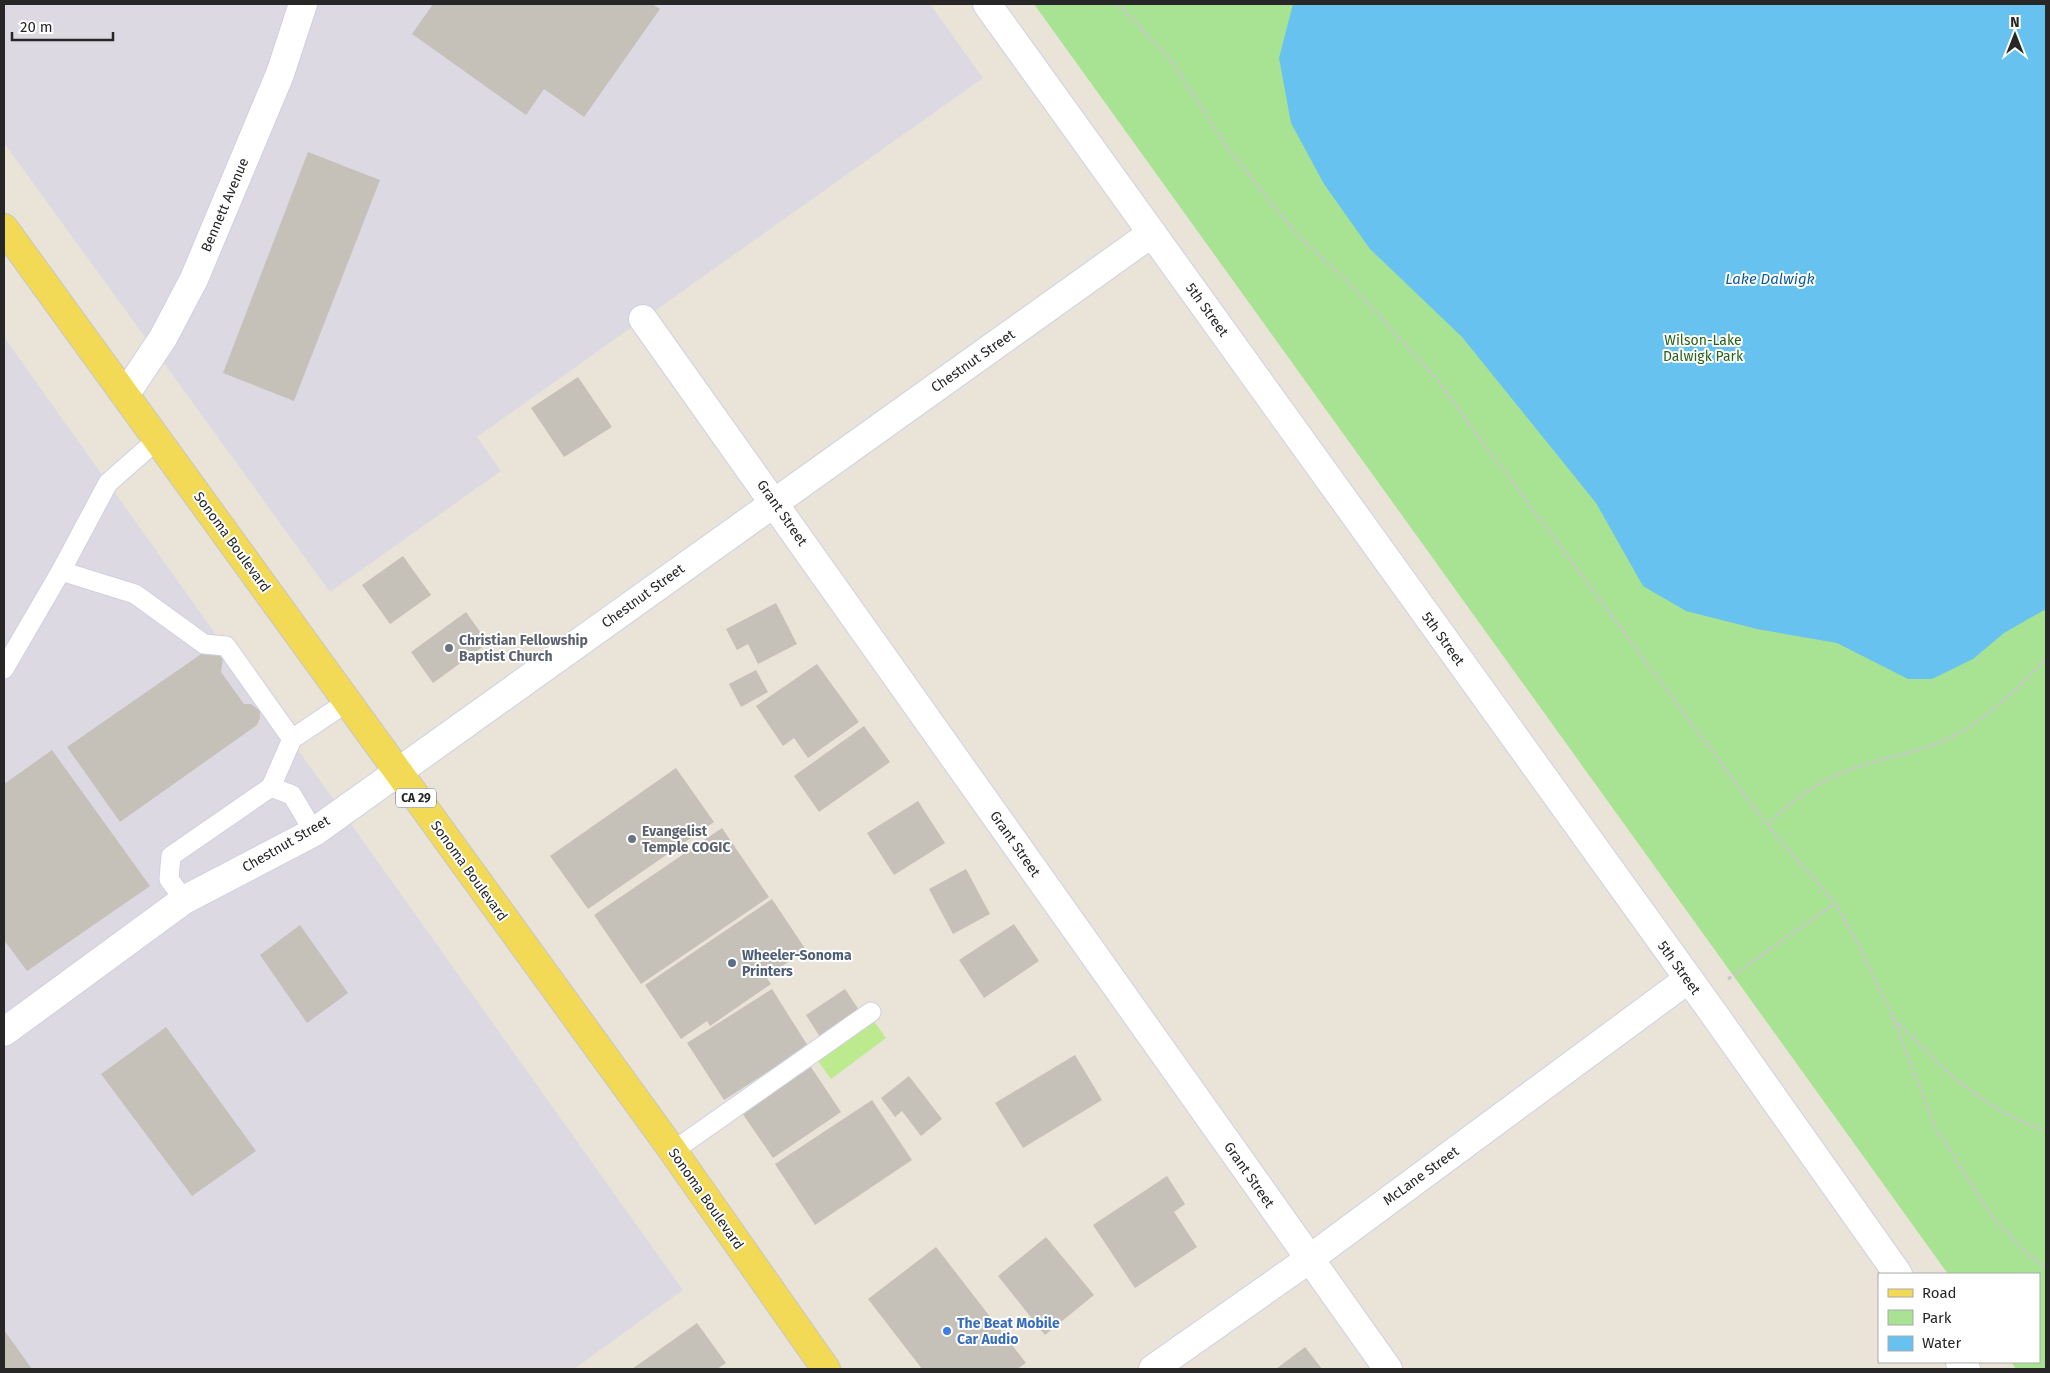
<svg xmlns="http://www.w3.org/2000/svg" width="2050" height="1373" font-family="'Fira Sans',sans-serif">
<style>
.industrial{fill:#ddd9e2}
.green{fill:#a8e393}
.pitch{fill:#bdea8e}
.water{fill:#68c2ef}
.building{fill:#c5c1b8}
.lines{fill:none;stroke-linecap:round;stroke-linejoin:round}
.service-casing{stroke:#ced0e1;stroke-width:21}
.minor-casing{stroke:#ced0e1;stroke-width:30}
.tertiary-casing{stroke:#ced0e1;stroke-width:30}
.primary-casing{stroke:#c7c7c7;stroke-width:30}
.path{stroke:#c7c7c7;stroke-width:3;stroke-dasharray:4 2.5;stroke-linecap:butt}
.service{stroke:#fff;stroke-width:19}
.minor{stroke:#fff;stroke-width:28}
.tertiary{stroke:#fff;stroke-width:28}
.primary{stroke:#f2d956;stroke-width:28}
.worship-dot{fill:#6b7280;stroke:#fff;stroke-width:2}
.service-dot{fill:#5c6f8a;stroke:#fff;stroke-width:2}
.shop-dot{fill:#3f7fe0;stroke:#fff;stroke-width:2}
.labels{text-anchor:middle;dominant-baseline:central;stroke-width:4;stroke-linejoin:round;paint-order:stroke}
.shield{fill:#fff;stroke:#686868;stroke-width:1}
.shield-label{font-size:12px;font-weight:bold;fill:#272727}
.street-label{font-size:14px;fill:#272727;stroke:#fff}
.park-label{font-size:14px;fill:#226418;stroke:#fff}
.worship-label{font-size:14px;font-weight:bold;fill:#5b616d;stroke:#fff;text-anchor:start}
.service-label{font-size:14px;font-weight:bold;fill:#4e5e75;stroke:#fff;text-anchor:start}
.shop-label{font-size:14px;font-weight:bold;fill:#366cbe;stroke:#fff;text-anchor:start}
.water-label{font-size:15px;font-style:italic;fill:#0b5d97;stroke:#fff}
</style>
<rect width="100%" height="100%" fill="#eae4d8"/>
<g class="industrial">
<polygon points="4,4 930,4 983,78 477,437 501,471 330,592 4,143"/>
<polygon points="4,337 683,1290 574,1369 4,1369"/>
</g>
<polygon class="green" points="1034,4 2046,4 2046,1369 2016,1369 2011,1362 2039,1362 2039,1274 1948,1274"/>
<polygon class="pitch" points="868,1013 886,1038 831,1079 813,1054"/>
<polygon class="water" points="1293,4 2046,4 2046,609 2004,633 1973,659 1932,679 1908,679 1837,643 1757,629 1686,611 1643,586 1596,503 1462,337 1370,249 1324,184 1291,123 1279,58"/>
<g class="building">
<polygon points="433,4 652,4 660,9 584,117 544,89 526,115 412,34"/>
<polygon points="308,152 380,180 294,401 223,373"/>
<polygon points="578,377 612,427 564,457 531,408"/>
<polygon points="403,556 431,595 390,624 362,585"/>
<polygon points="776,603 797,644 758,664 748,644 737,650 726,629"/>
<polygon points="466,612 488,643 433,683 411,652"/>
<polygon points="204,652 216,652 223,659 221,672 244,704 251,704 260,711 260,718 257,725 120,822 67,747"/>
<polygon points="817,664 859,722 808,758 794,738 783,746 756,706"/>
<polygon points="756,670 768,692 741,707 729,684"/>
<polygon points="864,726 890,762 819,812 794,776"/>
<polygon points="52,750 150,886 27,971 4,940 4,784"/>
<polygon points="676,768 714,822 588,909 550,856"/>
<polygon points="918,801 945,843 894,875 867,833"/>
<polygon points="722,828 769,897 641,984 594,915"/>
<polygon points="966,869 990,914 953,934 929,889"/>
<polygon points="772,899 806,950 766,977 771,984 710,1026 707,1021 681,1039 645,985"/>
<polygon points="1014,924 1039,961 984,998 959,960"/>
<polygon points="300,925 348,993 307,1023 260,955"/>
<polygon points="772,989 808,1046 724,1100 687,1043"/>
<polygon points="845,989 859,1010 820,1037 806,1015"/>
<polygon points="166,1027 256,1151 192,1196 101,1074"/>
<polygon points="1075,1055 1102,1100 1023,1148 995,1103"/>
<polygon points="811,1067 841,1112 773,1158 742,1113"/>
<polygon points="909,1076 942,1119 921,1136 902,1111 895,1117 881,1098"/>
<polygon points="872,1100 912,1160 815,1225 775,1164"/>
<polygon points="1167,1176 1185,1204 1174,1212 1197,1247 1135,1288 1093,1225"/>
<polygon points="1046,1237 1094,1295 1045,1335 998,1276"/>
<polygon points="936,1247 1026,1363 1017,1369 922,1369 868,1299"/>
<polygon points="697,1323 726,1363 717,1369 632,1369"/>
<polygon points="4,1330 32,1369 4,1369"/>
<polygon points="1305,1347 1322,1369 1276,1369"/>
</g>
<g class="lines">
<defs>
<g id="service">
<polyline points="61,571 135,594 204,644 226,646 292,739"/>
<polyline points="4,669 61,571 108,483 158,439"/>
<polyline points="271,787 292,739 347,702"/>
<polyline points="184,900 169,879 171,856 271,787 292,795 314,832"/>
<polyline points="673,1151 871,1012"/>
</g>
<g id="minor">
<polyline points="643,319 1388,1369"/>
<polyline points="125,395 163,338 194,279 280,74 303,4"/>
<polyline points="4,1032 184,900 314,832 1152,233"/>
<polyline points="1153,1369 1308,1260 1687,980"/>
</g>
<g id="tertiary">
<polyline points="987,4 1714,1014 1898,1274"/>
<polyline points="1960,1362 1966,1369"/>
</g>
<polyline id="primary" points="4,228 673,1151 826,1369"/>
</defs>
<use href="#service" class="service-casing"/>
<use href="#minor" class="minor-casing"/>
<use href="#tertiary" class="tertiary-casing"/>
<use href="#primary" class="primary-casing"/>
<g class="path">
<polyline points="1118,4 1170,59 1230,151 1279,213 1303,240 1354,288 1434,376 1767,825 1835,903 1859,946 1892,1015 1935,1127 1991,1215 2022,1249 2046,1268"/>
<path d="M 1767,825 C 1788,805 1809,787 1837,775 C 1875,758 1916,755 1953,736 C 1989,718 2018,687 2046,659"/>
<polyline points="1728,979 1835,903"/>
<path d="M 1894,1018 C 1940,1067 1982,1109 2046,1131"/>
</g>
<use href="#service" class="service"/>
<use href="#minor" class="minor"/>
<use href="#tertiary" class="tertiary"/>
<use href="#primary" class="primary"/>
</g>
<g class="worship-dot">
<circle cx="449" cy="648" r="5"/>
<circle cx="632" cy="839" r="5"/>
</g>
<circle class="service-dot" cx="732" cy="963" r="5"/>
<circle class="shop-dot" cx="947" cy="1331" r="5"/>
<g class="labels">
<rect class="shield" x="396" y="788.5" width="40" height="19" rx="4"/>
<g class="shield-label">
<text x="416" y="798">CA 29</text>
</g>
<g class="street-label">
<text transform="translate(225 205) rotate(-67)">Bennett Avenue</text>
<text transform="translate(1207 310) rotate(54)">5th Street</text>
<text transform="translate(973 361) rotate(-35)">Chestnut Street</text>
<text transform="translate(782 513) rotate(55)">Grant Street</text>
<text transform="translate(232 542) rotate(54)">Sonoma Boulevard</text>
<text transform="translate(643 596) rotate(-36)">Chestnut Street</text>
<text transform="translate(1443 639) rotate(54)">5th Street</text>
<text transform="translate(286 844) rotate(-30)">Chestnut Street</text>
<text transform="translate(1015 844) rotate(55)">Grant Street</text>
<text transform="translate(469 871) rotate(54)">Sonoma Boulevard</text>
<text transform="translate(1679 968) rotate(54)">5th Street</text>
<text transform="translate(1249 1175) rotate(55)">Grant Street</text>
<text transform="translate(1421 1176) rotate(-36)">McLane Street</text>
<text transform="translate(706 1199) rotate(55)">Sonoma Boulevard</text>
</g>
<g class="park-label">
<text x="1703" y="340">Wilson-Lake<tspan x="1703" dy="16">Dalwigk Park</tspan></text>
</g>
<g class="worship-label">
<text x="459" y="640">Christian Fellowship<tspan x="459" dy="16">Baptist Church</tspan></text>
<text x="642" y="831">Evangelist<tspan x="642" dy="16">Temple COGIC</tspan></text>
</g>
<g class="service-label">
<text x="742" y="955">Wheeler-Sonoma<tspan x="742" dy="16">Printers</tspan></text>
</g>
<g class="shop-label">
<text x="957" y="1323">The Beat Mobile<tspan x="957" dy="16">Car Audio</tspan></text>
</g>
<g class="water-label">
<text x="1770" y="279">Lake Dalwigk</text>
</g>
</g>
<rect width="2050" height="1373" fill="none" stroke="#272727" stroke-width="10"/>
<rect x="1878" y="1273" width="162" height="90" fill="#ffffff" stroke="#a9a9a9"/>
<rect x="1888" y="1289" width="25" height="8" fill="#f2d956" stroke="#a9a9a9"/>
<text x="1922" y="1298" font-size="15" fill="#272727">Road</text>
<rect x="1888" y="1310" width="25" height="15" fill="#a8e393" stroke="#a9a9a9"/>
<text x="1922" y="1323" font-size="15" fill="#272727">Park</text>
<rect x="1888" y="1336" width="25" height="15" fill="#68c2ef" stroke="#a9a9a9"/>
<text x="1922" y="1348" font-size="15" fill="#272727">Water</text>
<g transform="translate(2015 35)" stroke="#ffffff" stroke-width="4" paint-order="stroke">
<path d="M0-4L9 19L0 12L-9 19Z" fill="#272727"/>
<text y="-8" font-size="14" font-weight="bold" text-anchor="middle" fill="#272727">N</text>
</g>
<path d="M12 32v8h101v-8" fill="none" stroke="#272727" stroke-width="2.5"/>
<text x="20" y="32" font-size="15" fill="#272727" stroke="#ffffff" stroke-width="4" paint-order="stroke">20 m</text>
</svg>
